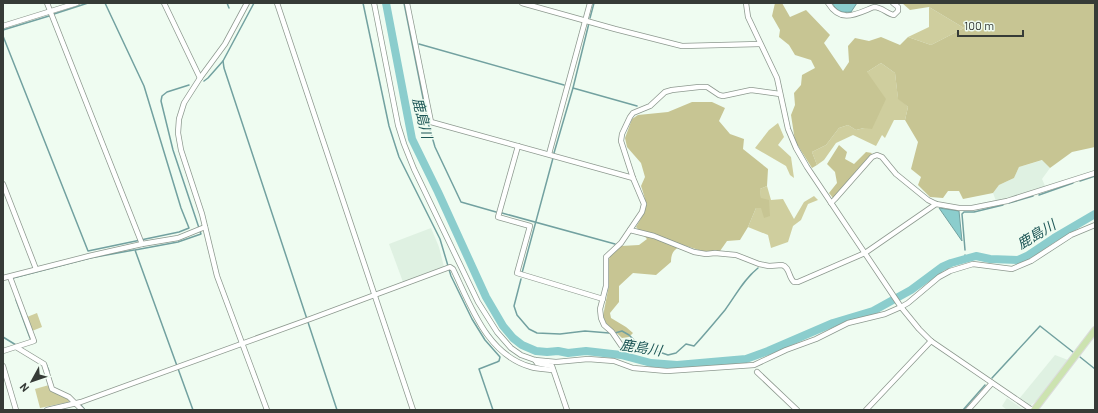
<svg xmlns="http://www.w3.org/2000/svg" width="1098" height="413" font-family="Barlow,'Noto Sans JP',sans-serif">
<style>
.built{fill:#dff1e2}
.green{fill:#cfce9e}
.forest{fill:#c7c593}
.water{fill:#8bcdcd;stroke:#72a1a0}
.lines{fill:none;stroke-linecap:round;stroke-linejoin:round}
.stream{stroke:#72a1a0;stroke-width:1.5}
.river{stroke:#8bcdcd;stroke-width:8}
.minor-casing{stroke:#8d998f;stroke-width:6}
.major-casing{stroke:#dbdcdb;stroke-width:8}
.minor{stroke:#fff;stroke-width:4.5}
.major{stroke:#cce3b0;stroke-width:6}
.labels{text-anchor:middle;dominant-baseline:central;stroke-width:3;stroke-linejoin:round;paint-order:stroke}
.water-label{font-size:14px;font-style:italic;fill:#1d5656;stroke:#effcf1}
</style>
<rect width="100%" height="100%" fill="#effcf1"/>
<g class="built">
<polygon points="1043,160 1050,168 1042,179 1046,188 996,201 993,193 999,185 1014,178 1019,167"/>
<polygon points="431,228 439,247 444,267 403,282 389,244"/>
<polygon points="1055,355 1068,360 1039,399 1031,405 1026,404 1019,399"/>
<polygon points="1007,398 1024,410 1007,410 1002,406"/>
</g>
<g class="green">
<polygon points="929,7 964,28 931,45 908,37 929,27"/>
<polygon points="881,63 895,73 898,98 908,107 905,120 894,120 885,138 882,135 876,146 853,135 836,143 824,160 817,165 812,152 826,145 839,128 848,125 856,130 864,128 867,72"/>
<polygon points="778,123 784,137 778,145 791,157 794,178 790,175 786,166 755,148 769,130"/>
<polygon points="767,186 771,200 783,199 794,219 804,202 814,196 818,200 808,204 801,220 793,226 788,242 771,248 768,235 748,227 756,208 761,208 760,189"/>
<polygon points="37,313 42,327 32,331 27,317"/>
<polygon points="49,385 52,391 68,399 69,402 40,408 35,389"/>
</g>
<g class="forest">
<polygon points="775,3 782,3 790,17 806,10 830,35 824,43 843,71 849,62 848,46 855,38 869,41 881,37 900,45 908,37 931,45 964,28 929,7 910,10 902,3 1095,3 1095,147 1072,152 1050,168 1042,160 1019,167 1014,178 999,185 993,193 963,199 959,191 948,191 943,198 930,197 918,185 921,177 911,169 918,142 905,120 908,107 898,99 895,73 881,63 867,72 886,99 872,129 864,128 856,130 848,125 839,128 826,145 812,152 817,165 812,168 795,141 791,115 795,105 794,93 801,85 802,75 815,68 811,60 795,55 789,45 779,37 780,30 772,16"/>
<path d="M 692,102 L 712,102 L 725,108 L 719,121 L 730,134 L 744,139 L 743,149 L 768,169 L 767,186 L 760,189 L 761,198 L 769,200 L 770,216 L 764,218 L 761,208 L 756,208 L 748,227 L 740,240 L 727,241 L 720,251 L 702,251 L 683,245 C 674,249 671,253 671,262 L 656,275 L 633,273 L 619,286 L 619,302 L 610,313 L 611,318 L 626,327 L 633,333 L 629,337 L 622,338 L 606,323 L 603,316 L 609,285 L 608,262 L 611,254 L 621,246 L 639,245 L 647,239 L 636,227 C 647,209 648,206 641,186 L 645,177 L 641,163 L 627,147 L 625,138 L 632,119 L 638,115 L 668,112 Z"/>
<polygon points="839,145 847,152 845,159 854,164 866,152 872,153 833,198 829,193 837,183 835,172 827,164"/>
</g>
<g class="water">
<path d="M 832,3 L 857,3 L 851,12 C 841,13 837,11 832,3 Z"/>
<polygon points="939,208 959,211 962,241"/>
</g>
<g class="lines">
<g class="stream">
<polyline points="227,3 229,8"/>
<polyline points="254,3 223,61 224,68 337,410"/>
<polyline points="363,3 389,126 399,157 440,239 451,276 472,319 485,340 500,357 499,361 497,362 479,369 493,410"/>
<polyline points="404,3 428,123 435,147 461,202 496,212"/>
<polyline points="54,14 88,3"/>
<polyline points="590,18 594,3"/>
<polyline points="3,30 49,16"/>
<polyline points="3,36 88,251 179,232 189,228 181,208 144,86 105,3"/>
<polyline points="419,44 564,85"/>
<polyline points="204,81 208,78 223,61"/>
<polyline points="189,85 167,92 162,96 161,101 173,150 201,234 178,242 135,250 193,410"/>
<polyline points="573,88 637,106"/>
<polyline points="554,153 573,88 589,23"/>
<polyline points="1080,181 1095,176"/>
<polyline points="1039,195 1073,183"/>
<polyline points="1009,203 1033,196"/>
<polyline points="502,213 615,244"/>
<polyline points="965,250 962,214 964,212 974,212 1003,205"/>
<polyline points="965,258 965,255"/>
<polyline points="522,273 553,158"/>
<polyline points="13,278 90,258 134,250"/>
<polyline points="521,279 514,306 517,315 529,329 537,333 560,334 585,331 609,333"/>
<polyline points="16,300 30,338"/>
<path d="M 615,333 L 622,331 L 629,335 L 639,345 L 668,355 L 676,353 L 686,344 L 694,346 C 705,334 715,322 725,310 C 736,295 744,279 758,268"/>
<polyline points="3,337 16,345"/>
<polyline points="1080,357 1095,369"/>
<polyline points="46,364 49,371"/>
<polyline points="992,378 1040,326 1073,352"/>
<polyline points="80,404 85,410"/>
<polyline points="963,410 985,385"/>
</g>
<polyline class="river" points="386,3 412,139 438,192 486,297 503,326 513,338 522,345 536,351 547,352 558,351 568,353 586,351 621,355 651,363 677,365 746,359 768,351 833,323 873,311 911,290 942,267 951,263 976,256 990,259 1018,260 1027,256 1054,238 1095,214"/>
<defs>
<g id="minor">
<polyline points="47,3 142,244"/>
<polyline points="164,3 200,78"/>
<polyline points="247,3 225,44 200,78 184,103 179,119 178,133 181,150 202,214 217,276 267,410"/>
<polyline points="277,3 413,410"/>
<polyline points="374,3 398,125 404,144 414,169 478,302 497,332 511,348 521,355 535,360 556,362 588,359 614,361 633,368 667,371 754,365 786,350 816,339 848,323 885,314 901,307 908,303 939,277 950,271 973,264 1012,269 1031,261 1071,235 1095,225"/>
<polyline points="407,3 431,122 633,178"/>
<polyline points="522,3 615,29 682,46 760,44"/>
<polyline points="746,3 748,17 777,78 788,129 796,148 807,167 901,307 919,329 931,341 1032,410"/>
<path d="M 828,3 C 841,24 856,14 874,7 C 882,7 887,14 894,15 L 898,11 L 898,7 L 893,3"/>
<polyline points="3,26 77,3"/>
<polyline points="518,146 498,217 530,226 517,273 603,299"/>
<polyline points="549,154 590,3"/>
<polyline points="3,184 36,269"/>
<polyline points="831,203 835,199 872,157 877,155 882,157 896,174 928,200 936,204 959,208 972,208 1007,201 1095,173"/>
<path d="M 630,230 L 654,236 L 694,252 L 706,254 L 715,253 L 736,255 L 759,264 L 769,266 L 782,265 C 790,267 788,277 794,282 L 798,282 L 865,253 L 936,204"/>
<polyline points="3,278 89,256 142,244 178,238 205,227"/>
<polyline points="16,347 44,364 52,389 69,397 82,410"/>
<polyline points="623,348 612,332 604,325 601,318 600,309 606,286 606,257 621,243 642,212 644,204 633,178 621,141 622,134 630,117 633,113 650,106 665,92 672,90 699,87 707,87 719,95 723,96 751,90 780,94"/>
<polyline points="3,351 34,341 10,277"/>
<polyline points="535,360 537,363 552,366 567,410"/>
<polyline points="3,366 16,410"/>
<polyline points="757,372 797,410"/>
<path d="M 47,410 L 81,402 L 310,319 L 450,267 L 453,269 C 471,306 487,355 531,367 C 538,369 546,369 553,370"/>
<polyline points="866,410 931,341"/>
<polyline points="968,410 992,383"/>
</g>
<polyline id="major" points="1034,410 1095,330"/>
</defs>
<use href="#minor" class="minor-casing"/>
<use href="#major" class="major-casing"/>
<use href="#minor" class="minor"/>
<use href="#major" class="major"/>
</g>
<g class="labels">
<g class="water-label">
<text transform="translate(423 118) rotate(76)">鹿島川</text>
<text transform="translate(1036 234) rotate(-31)">鹿島川</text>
<text transform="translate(641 347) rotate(9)">鹿島川</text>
</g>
</g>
<rect width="1098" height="413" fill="none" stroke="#363b37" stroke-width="8"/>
<g transform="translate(32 381) rotate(230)" stroke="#effcf1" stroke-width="3" paint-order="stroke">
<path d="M0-3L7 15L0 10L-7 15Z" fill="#363b37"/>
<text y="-6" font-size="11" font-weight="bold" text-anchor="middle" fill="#363b37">N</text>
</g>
<path d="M958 30v6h65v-6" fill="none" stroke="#363b37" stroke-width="2"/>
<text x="964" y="30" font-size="12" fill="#363b37" stroke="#effcf1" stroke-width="3" paint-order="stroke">100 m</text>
</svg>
